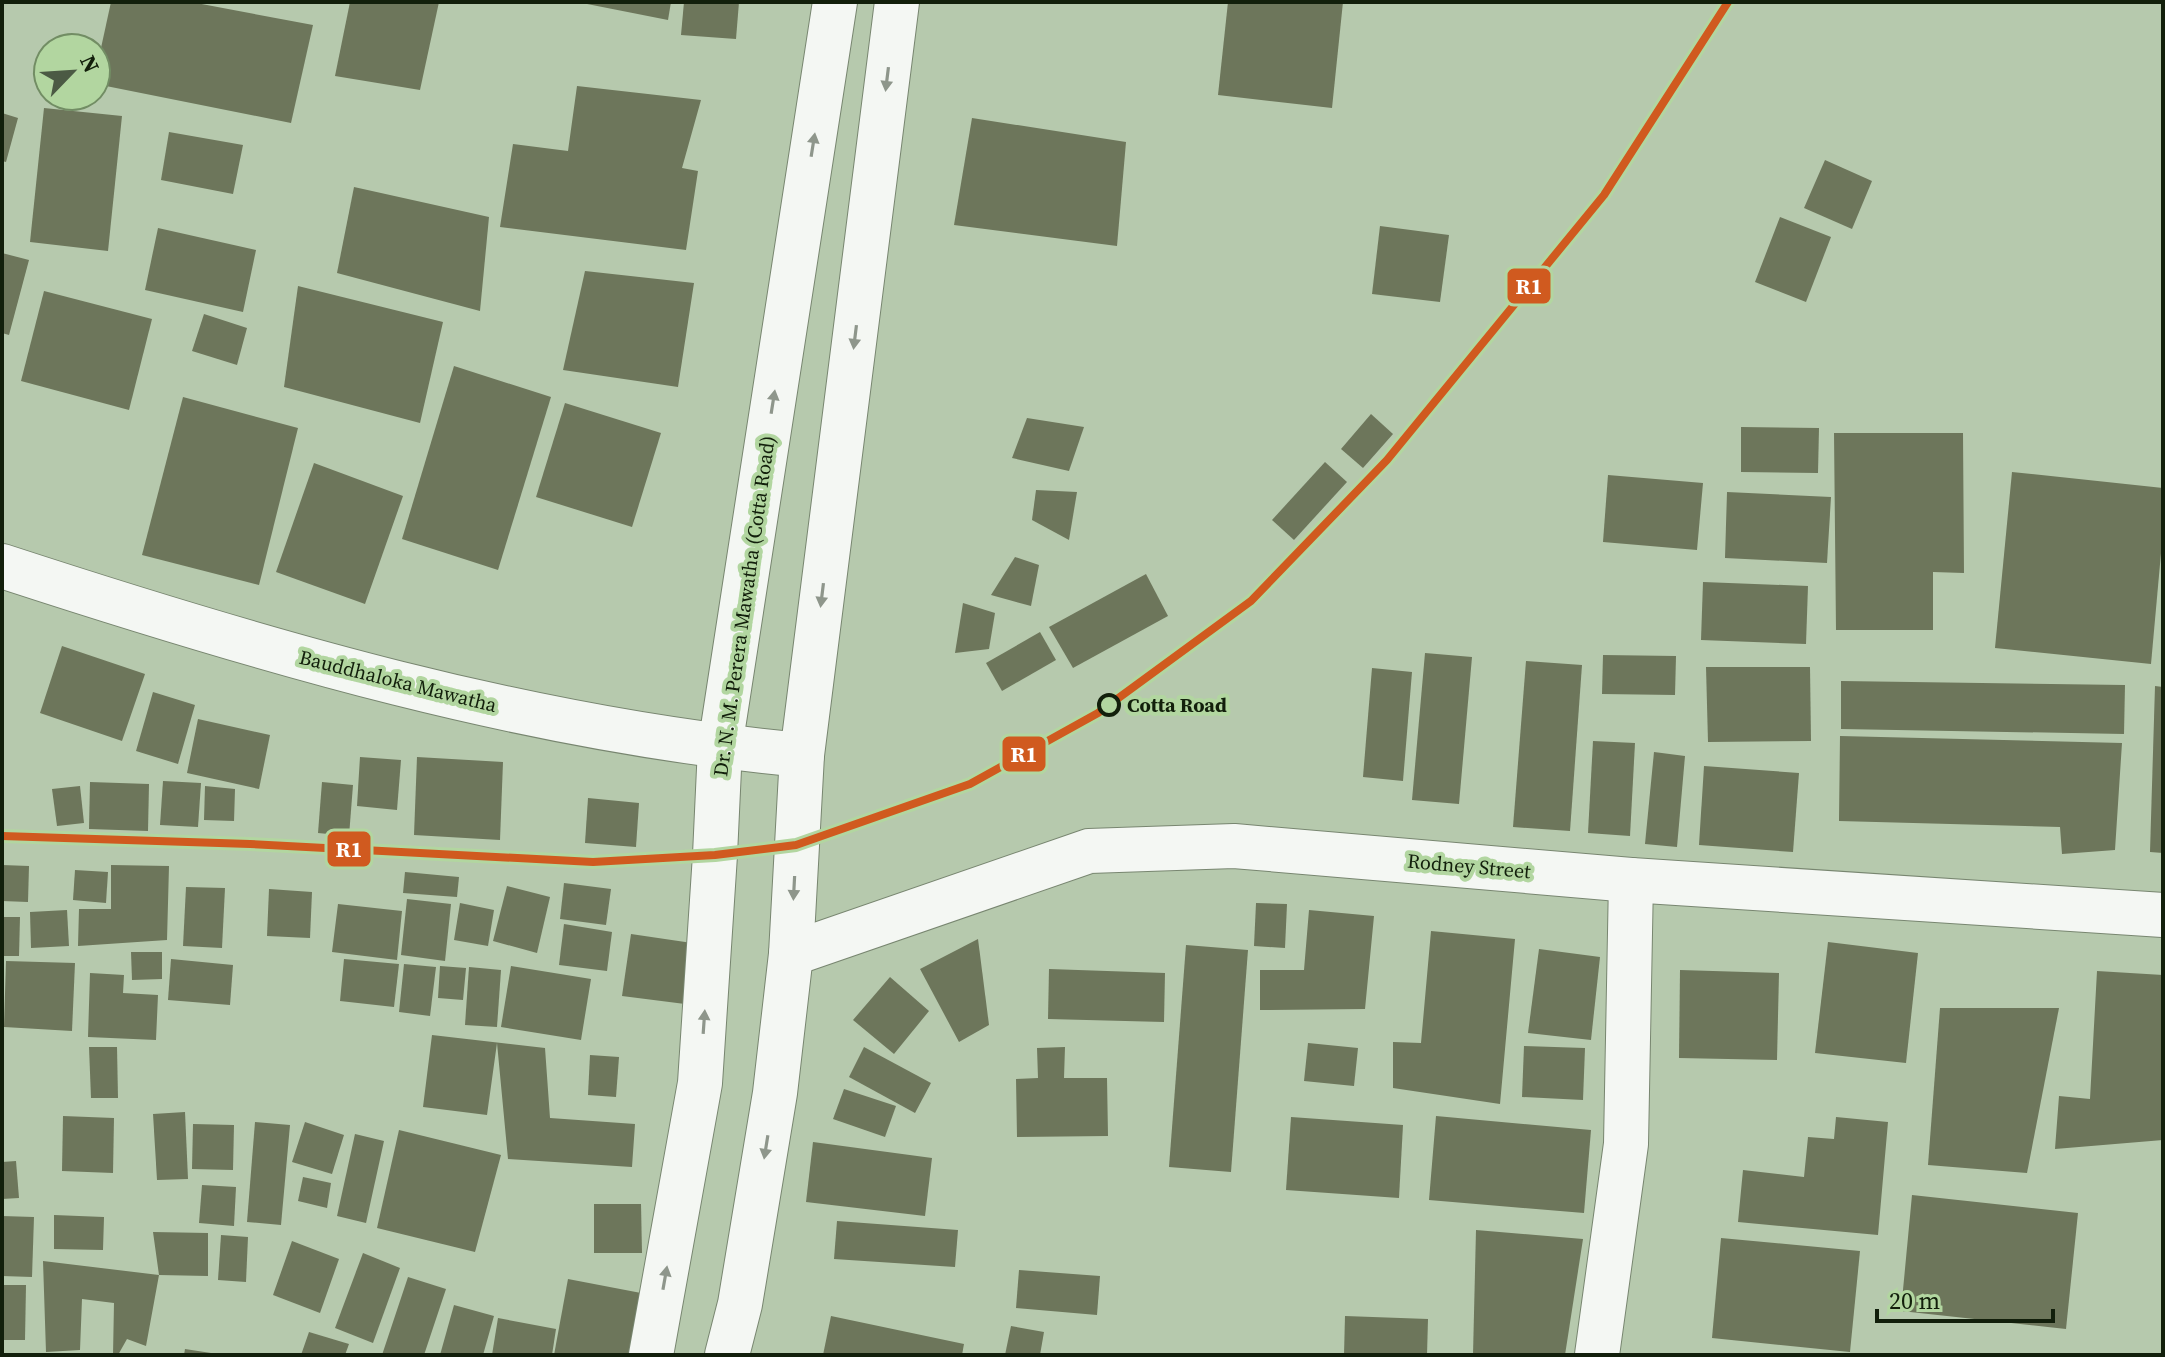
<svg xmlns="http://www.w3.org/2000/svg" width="2165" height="1357" font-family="'Source Serif 4',serif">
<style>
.building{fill:#6d765b}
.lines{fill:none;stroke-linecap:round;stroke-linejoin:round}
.street-casing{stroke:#788670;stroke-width:46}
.secondary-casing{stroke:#788670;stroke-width:46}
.primary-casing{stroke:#788670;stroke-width:46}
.street{stroke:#f4f7f3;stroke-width:44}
.secondary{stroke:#f4f7f3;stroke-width:44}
.primary{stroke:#f4f7f3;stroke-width:44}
.rail-1-casing{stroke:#b2d6a0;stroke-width:14}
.rail-1{stroke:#d05a1f;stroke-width:8}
.oneway{fill:#8e968b}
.stop-dot{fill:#b2d6a0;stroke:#121f0b;stroke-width:4}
.labels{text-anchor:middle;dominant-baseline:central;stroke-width:8;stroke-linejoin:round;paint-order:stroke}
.street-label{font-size:20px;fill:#121f0b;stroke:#b2d6a0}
.stop-label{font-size:20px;font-weight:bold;fill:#121f0b;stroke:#b2d6a0;text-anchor:start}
.line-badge{stroke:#b2d6a0;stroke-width:3}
.badge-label{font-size:22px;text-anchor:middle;font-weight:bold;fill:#fff}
</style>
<rect width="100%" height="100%" fill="#b6c9ad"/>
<g class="building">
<polygon points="111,2 191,2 313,25 291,123 96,84 96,71"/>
<polygon points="350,2 439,2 420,90 335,76"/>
<polygon points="577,2 671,2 668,20"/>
<polygon points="684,2 739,2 736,39 681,35"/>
<polygon points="1228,2 1343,2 1332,108 1218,95"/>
<polygon points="577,86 701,100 682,168 698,171 686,250 500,227 513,144 568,151"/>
<polygon points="44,108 122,116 108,251 30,242"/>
<polygon points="2,113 18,118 6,162 2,161"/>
<polygon points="972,118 1126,142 1117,246 954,225"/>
<polygon points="169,132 243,145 233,194 161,180"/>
<polygon points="1825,160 1872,181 1852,229 1804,208"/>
<polygon points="354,187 489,217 480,311 337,273"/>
<polygon points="1780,217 1831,237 1806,302 1755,282"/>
<polygon points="1380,226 1449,235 1440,302 1372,294"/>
<polygon points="158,228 256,250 243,312 145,290"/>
<polygon points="2,253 29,260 9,335 2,333"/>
<polygon points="585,271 694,283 678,387 563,370"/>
<polygon points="298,286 443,322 420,423 284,387"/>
<polygon points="44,291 152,319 129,410 21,381"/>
<polygon points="204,314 247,328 237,365 192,351"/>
<polygon points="454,366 551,397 498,570 402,539"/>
<polygon points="183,397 298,428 259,585 142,555"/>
<polygon points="565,403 661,433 632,527 536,497"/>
<polygon points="1371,414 1393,434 1363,468 1341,449"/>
<polygon points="1027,418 1084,427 1069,471 1012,458"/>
<polygon points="1741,427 1819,428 1818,473 1741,472"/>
<polygon points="1834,433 1963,433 1964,573 1933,572 1933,630 1836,630"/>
<polygon points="1325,462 1347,482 1294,540 1272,520"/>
<polygon points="314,463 403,496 365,604 276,572"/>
<polygon points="2012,472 2163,488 2163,531 2151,664 1995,648"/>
<polygon points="1608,475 1703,483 1697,550 1603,542"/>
<polygon points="1036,490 1077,492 1069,540 1032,520"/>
<polygon points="1727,492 1831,497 1827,563 1725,558"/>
<polygon points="1015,557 1039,565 1031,606 991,595"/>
<polygon points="1146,574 1168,616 1073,668 1049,627"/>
<polygon points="1703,582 1808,586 1806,644 1701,640"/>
<polygon points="963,603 995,613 989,649 955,653"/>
<polygon points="1040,632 1056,660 1002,691 986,663"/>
<polygon points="62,646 145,674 122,741 40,713"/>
<polygon points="1425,653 1472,657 1459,804 1412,800"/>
<polygon points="1603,655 1676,656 1675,695 1602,694"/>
<polygon points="1526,661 1582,665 1570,831 1513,827"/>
<polygon points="1706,667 1810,667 1811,741 1708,742"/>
<polygon points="1372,668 1412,672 1403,781 1363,777"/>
<polygon points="1841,681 2125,685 2124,734 1841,729"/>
<polygon points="2155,686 2163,687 2163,853 2150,852"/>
<polygon points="153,692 195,705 178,764 136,751"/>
<polygon points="198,719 270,735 259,789 187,773"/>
<polygon points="1840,736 2122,743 2115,850 2062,854 2060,827 1839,821"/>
<polygon points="1593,741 1635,743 1630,836 1588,833"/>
<polygon points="1654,752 1685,756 1677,847 1645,844"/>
<polygon points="360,757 401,760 397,810 357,806"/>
<polygon points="417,757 503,762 500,840 414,835"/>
<polygon points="1704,766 1799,773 1793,852 1699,845"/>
<polygon points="163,781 201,783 198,827 160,825"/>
<polygon points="90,782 149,784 148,831 89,829"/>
<polygon points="322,782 353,785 349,836 318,833"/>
<polygon points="80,786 84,823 57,826 52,789"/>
<polygon points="205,786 235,789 234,821 204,820"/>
<polygon points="588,798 639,803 636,847 585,843"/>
<polygon points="2,865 29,866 28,902 2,901"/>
<polygon points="111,865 169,866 167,940 78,946 79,909 111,909"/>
<polygon points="75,870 108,872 106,903 73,900"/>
<polygon points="405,872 459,877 457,897 403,893"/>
<polygon points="564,883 611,889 606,925 560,919"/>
<polygon points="507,886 550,897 537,953 493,941"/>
<polygon points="186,887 225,888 222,948 183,946"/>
<polygon points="269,889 312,892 310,938 267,936"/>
<polygon points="407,899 451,904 445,961 401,955"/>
<polygon points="460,903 494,910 488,946 454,940"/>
<polygon points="1256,903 1287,904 1285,948 1254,946"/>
<polygon points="338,904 402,911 397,960 332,952"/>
<polygon points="67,910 69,946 31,948 30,912"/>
<polygon points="1309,910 1374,916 1365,1009 1260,1010 1260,970 1304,970"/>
<polygon points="2,917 20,917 19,956 2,956"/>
<polygon points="564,924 612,932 607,971 559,965"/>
<polygon points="1431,931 1515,939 1500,1104 1393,1088 1393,1042 1421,1043"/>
<polygon points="631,934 692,943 685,1004 622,996"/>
<polygon points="978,939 989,1025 959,1042 920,969"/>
<polygon points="1828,942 1918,953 1906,1063 1815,1053"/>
<polygon points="1186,945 1248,950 1231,1172 1169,1167"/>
<polygon points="1539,949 1600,957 1591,1040 1528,1033"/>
<polygon points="131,952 162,952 162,979 132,980"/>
<polygon points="171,959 233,965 230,1005 168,1000"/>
<polygon points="344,959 399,964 394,1007 340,1001"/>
<polygon points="6,961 75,963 72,1031 4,1027"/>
<polygon points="404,964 436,967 430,1016 399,1012"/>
<polygon points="440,966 466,968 463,1000 438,998"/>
<polygon points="511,966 591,979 581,1040 501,1027"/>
<polygon points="469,967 501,970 497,1027 465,1025"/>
<polygon points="1049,969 1165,973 1164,1022 1048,1019"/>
<polygon points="1680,970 1779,973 1777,1060 1679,1058"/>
<polygon points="2097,971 2163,975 2163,1140 2055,1149 2059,1096 2090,1099"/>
<polygon points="90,973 124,975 123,993 158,995 156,1040 88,1037"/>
<polygon points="890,977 929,1011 894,1054 853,1020"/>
<polygon points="1940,1008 2059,1008 2027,1173 1928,1165"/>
<polygon points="432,1035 545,1048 550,1118 635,1124 632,1167 508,1159 497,1043 487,1115 423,1107"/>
<polygon points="1308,1043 1358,1048 1354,1086 1304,1081"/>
<polygon points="1524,1046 1585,1048 1583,1100 1522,1097"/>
<polygon points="89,1047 117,1047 118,1098 91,1098"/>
<polygon points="864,1047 931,1083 915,1113 849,1077"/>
<polygon points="1065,1047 1064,1078 1107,1078 1108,1136 1017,1137 1016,1079 1038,1078 1037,1048"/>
<polygon points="590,1055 619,1057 616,1097 588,1095"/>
<polygon points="844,1089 896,1106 885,1137 833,1119"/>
<polygon points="185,1112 188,1179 157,1180 153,1114"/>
<polygon points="63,1116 114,1118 113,1173 62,1171"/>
<polygon points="1436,1116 1591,1130 1584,1213 1429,1200"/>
<polygon points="1291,1117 1403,1125 1399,1198 1286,1190"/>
<polygon points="1836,1117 1888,1122 1878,1235 1738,1222 1743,1170 1804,1177 1808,1137 1834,1139"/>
<polygon points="255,1122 290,1125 281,1225 247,1222"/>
<polygon points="305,1122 344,1135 332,1174 292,1162"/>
<polygon points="193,1124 234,1125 233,1170 192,1169"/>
<polygon points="399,1130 501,1155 475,1252 377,1228"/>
<polygon points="355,1134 384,1141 366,1223 337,1216"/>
<polygon points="813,1142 932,1158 925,1216 806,1202"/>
<polygon points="16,1161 19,1198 2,1199 2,1162"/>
<polygon points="303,1177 331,1183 327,1208 298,1201"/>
<polygon points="202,1185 236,1187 234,1226 199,1223"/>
<polygon points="1912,1195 2078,1213 2066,1329 1901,1311"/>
<polygon points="594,1204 641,1204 642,1253 594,1253"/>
<polygon points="54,1215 104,1217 103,1250 54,1249"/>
<polygon points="2,1216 34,1217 32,1277 2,1276"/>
<polygon points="837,1221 958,1230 955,1267 834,1259"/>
<polygon points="1476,1230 1583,1239 1565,1355 1473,1355"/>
<polygon points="153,1232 208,1233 208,1276 159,1275 146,1346 127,1339 118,1355 113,1355 114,1303 82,1299 80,1350 46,1352 43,1261 159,1275"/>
<polygon points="221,1235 248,1237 246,1282 218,1280"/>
<polygon points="1721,1238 1860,1251 1850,1352 1712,1338"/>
<polygon points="292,1241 339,1259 320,1313 273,1295"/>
<polygon points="363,1253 400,1268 373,1343 335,1328"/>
<polygon points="1019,1270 1100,1276 1097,1315 1016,1308"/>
<polygon points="408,1277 446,1289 424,1355 382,1355"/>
<polygon points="568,1279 641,1293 630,1355 554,1355"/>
<polygon points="2,1285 26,1285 25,1340 2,1340"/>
<polygon points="454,1305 494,1316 483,1355 440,1355"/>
<polygon points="831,1316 964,1344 962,1355 823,1355"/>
<polygon points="1345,1316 1428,1319 1427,1355 1344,1355"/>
<polygon points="498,1318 556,1329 552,1355 492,1355"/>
<polygon points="1011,1326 1044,1332 1040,1355 1005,1355"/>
<polygon points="309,1332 349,1344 345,1355 301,1355"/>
<polygon points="185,1349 211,1353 211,1355 184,1355"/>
</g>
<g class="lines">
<defs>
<g id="street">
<polyline points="791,954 1089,851 1234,846 1631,880 2163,915"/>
<polyline points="1597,1355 1626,1144 1631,880"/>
</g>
<path id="secondary" d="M 2,566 C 262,651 529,730 802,755"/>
<g id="primary">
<polyline points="651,1355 700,1083 715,855 720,747 835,2"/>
<polyline points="727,1355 740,1304 775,1093 791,954 802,755 897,2"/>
</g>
</defs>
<use href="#street" class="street-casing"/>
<use href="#secondary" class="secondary-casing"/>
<use href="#primary" class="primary-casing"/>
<use href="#street" class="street"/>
<use href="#secondary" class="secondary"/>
<use href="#primary" class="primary"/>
<defs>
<polyline id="rail-1" points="2,836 250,844 593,862 715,855 796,845 970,784 1098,713 1251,601 1387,460 1604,195 1728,2"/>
</defs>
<use href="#rail-1" class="rail-1-casing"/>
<use href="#rail-1" class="rail-1"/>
</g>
<defs><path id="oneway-solid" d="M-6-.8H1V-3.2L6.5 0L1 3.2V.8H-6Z" transform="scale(2)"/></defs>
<g class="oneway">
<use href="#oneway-solid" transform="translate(887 79) rotate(97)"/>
<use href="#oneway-solid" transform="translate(813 145) rotate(-81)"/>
<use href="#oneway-solid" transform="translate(855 337) rotate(97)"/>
<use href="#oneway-solid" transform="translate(773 402) rotate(-81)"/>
<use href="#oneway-solid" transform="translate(822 595) rotate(97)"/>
<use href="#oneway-solid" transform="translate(794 888) rotate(93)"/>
<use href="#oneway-solid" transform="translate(704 1022) rotate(-86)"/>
<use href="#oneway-solid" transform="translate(766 1147) rotate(99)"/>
<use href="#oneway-solid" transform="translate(665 1278) rotate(-80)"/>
</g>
<circle class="stop-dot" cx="1109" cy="705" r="10"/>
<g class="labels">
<g class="street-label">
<text transform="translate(744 606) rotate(-82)">Dr. N. M. Perera Mawatha (Cotta Road)</text>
<text transform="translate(398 681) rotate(14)">Bauddhaloka Mawatha</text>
<text transform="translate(1469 866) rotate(5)">Rodney Street</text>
</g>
<g class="stop-label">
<text x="1127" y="705">Cotta Road</text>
</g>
</g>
<g class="line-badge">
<rect x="1506" y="267" width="46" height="38" rx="8" fill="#d05a1f"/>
<rect x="1001" y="735" width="46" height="38" rx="8" fill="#d05a1f"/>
<rect x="326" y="830" width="46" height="38" rx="8" fill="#d05a1f"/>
</g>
<g class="badge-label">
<text x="1529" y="294">R1</text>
<text x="1024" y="762">R1</text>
<text x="349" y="857">R1</text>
</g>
<rect width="2165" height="1357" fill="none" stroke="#121f0b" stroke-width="8"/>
<g transform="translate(72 72) rotate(65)"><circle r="38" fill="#b2d6a0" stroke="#728d64" stroke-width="2"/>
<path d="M0-6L14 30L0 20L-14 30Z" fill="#4b5a44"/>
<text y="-12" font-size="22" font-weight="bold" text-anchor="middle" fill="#121f0b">N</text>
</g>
<path d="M1877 1309v12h176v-12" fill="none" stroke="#121f0b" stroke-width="4"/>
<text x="1889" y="1309" font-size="24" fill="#121f0b" stroke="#b2d6a0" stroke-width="6" paint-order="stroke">20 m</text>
</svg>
